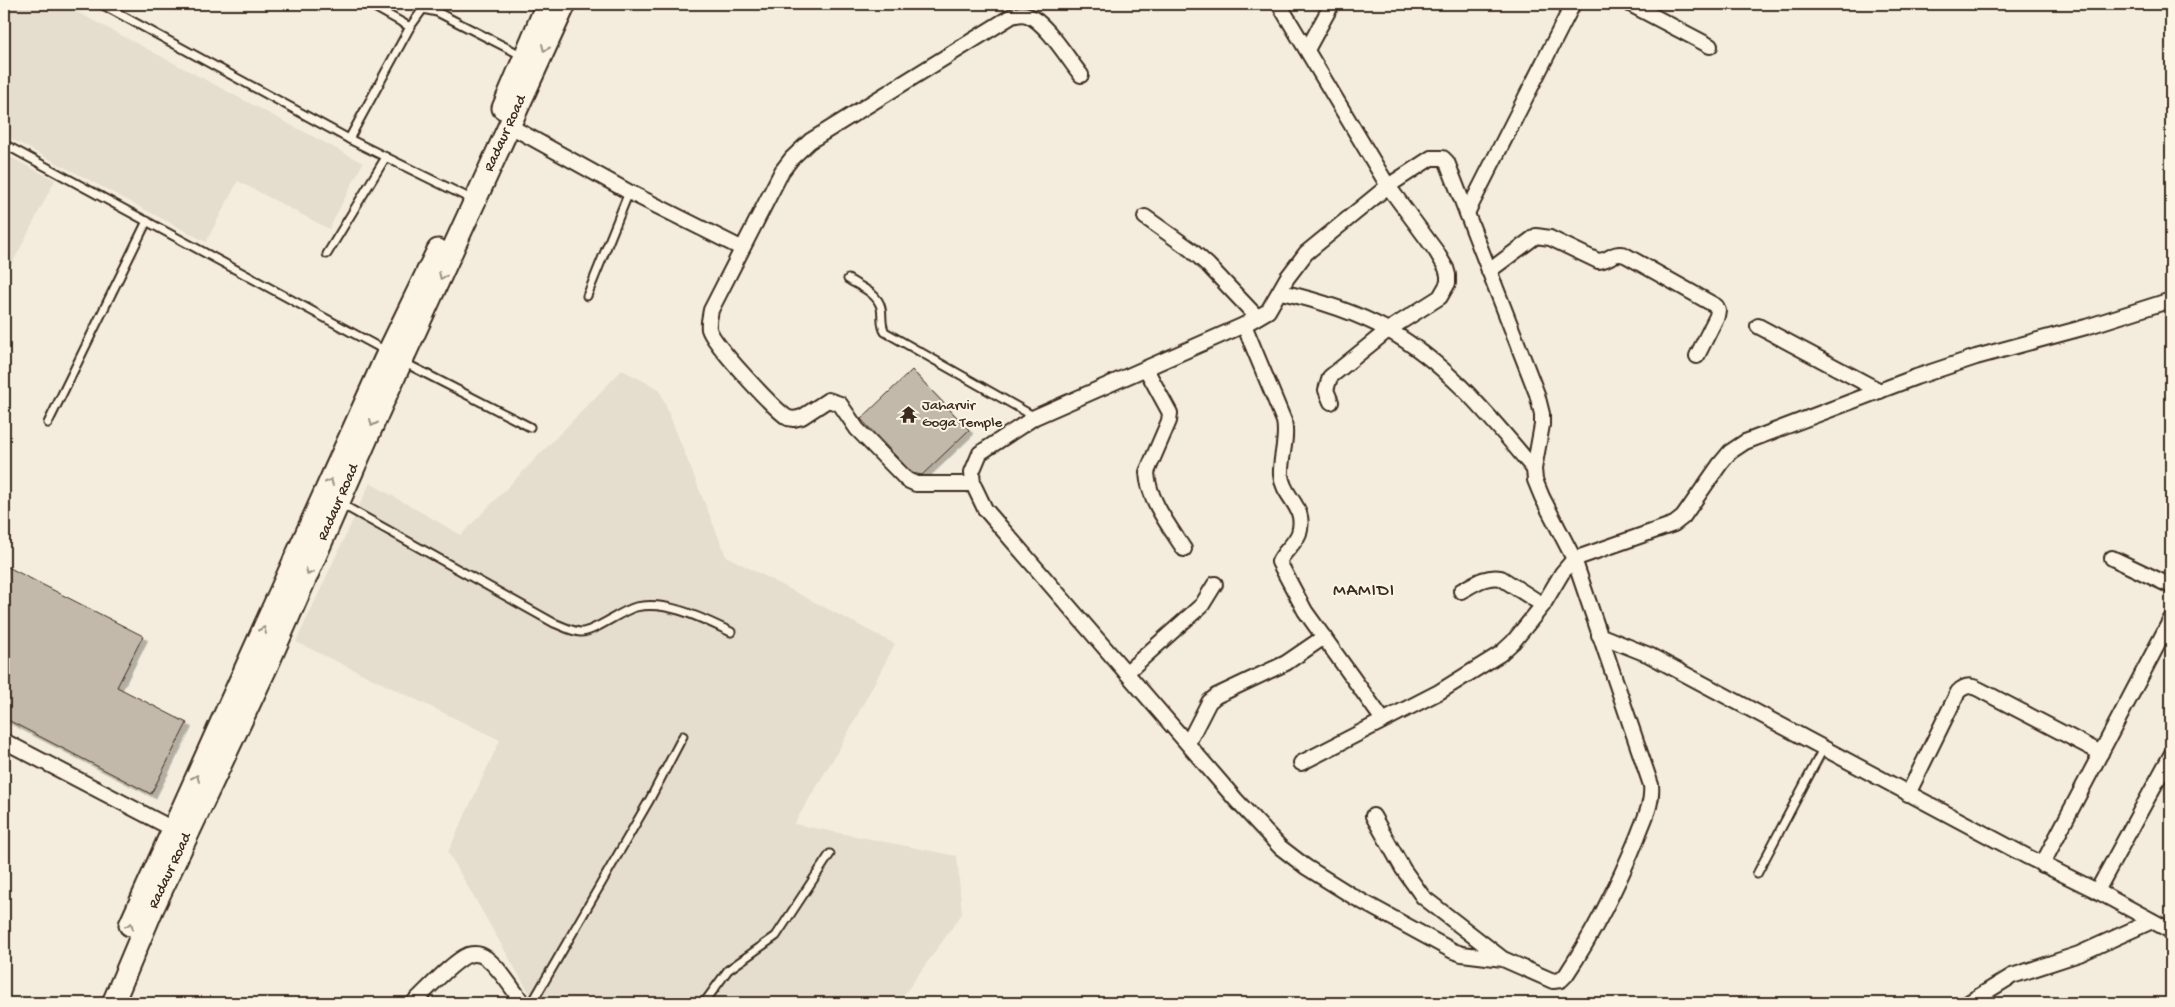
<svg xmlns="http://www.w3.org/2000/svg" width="2175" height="1007" font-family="'Gochi Hand',sans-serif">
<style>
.built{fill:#e5ddce}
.building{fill:#c3b9aa;stroke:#3b2a1e;filter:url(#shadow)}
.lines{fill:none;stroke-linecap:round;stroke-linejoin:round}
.service-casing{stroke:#3b2a1e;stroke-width:11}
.minor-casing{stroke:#3b2a1e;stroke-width:18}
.primary-casing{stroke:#3b2a1e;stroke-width:25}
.service{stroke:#fcf5e5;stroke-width:7}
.minor{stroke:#fcf5e5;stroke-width:14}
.primary{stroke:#fcf5e5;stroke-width:21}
.oneway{stroke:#9c9082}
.labels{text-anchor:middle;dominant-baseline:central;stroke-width:4;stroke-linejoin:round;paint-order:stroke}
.street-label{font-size:15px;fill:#3b2a1e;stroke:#fcf5e5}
.poi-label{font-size:15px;fill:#3b2a1e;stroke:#fcf5e5;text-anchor:start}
.quarter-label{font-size:18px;letter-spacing:1px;fill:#3b2a1e;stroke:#fcf5e5}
</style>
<defs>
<filter id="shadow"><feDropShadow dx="4.5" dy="4.5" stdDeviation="0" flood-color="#0004"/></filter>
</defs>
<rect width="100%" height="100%" fill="#f4eddd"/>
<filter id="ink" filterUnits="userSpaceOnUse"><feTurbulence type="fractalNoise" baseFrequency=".02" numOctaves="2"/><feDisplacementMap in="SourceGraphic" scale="10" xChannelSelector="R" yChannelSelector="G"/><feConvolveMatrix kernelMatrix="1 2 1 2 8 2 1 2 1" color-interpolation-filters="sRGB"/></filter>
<g filter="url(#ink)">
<g class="built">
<polygon points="4,4 62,4 363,163 329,229 238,181 206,242 4,135"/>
<polygon points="4,154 55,180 4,280"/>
<polygon points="622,370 659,389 726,556 895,644 841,746 794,824 957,856 962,914 898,1003 535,1003 448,852 500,740 296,642 370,483 461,535"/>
</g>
<g class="building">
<polygon points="912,370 969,430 922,475 912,473 861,419"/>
<polygon points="4,565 143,636 117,687 187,723 151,794 4,718"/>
</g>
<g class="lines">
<defs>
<g id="service">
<polyline points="101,4 349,139 465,196"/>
<polyline points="369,4 410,27"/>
<polyline points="349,139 410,27 423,9 437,12 523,56"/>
<polyline points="4,144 386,351"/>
<polyline points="327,254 386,157"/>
<path d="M 848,279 C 859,286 878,293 881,308 C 883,317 880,324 885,332 L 1035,417"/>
<polyline points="587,296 629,192"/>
<polyline points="405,363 530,427"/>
<polyline points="48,423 147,221"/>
<path d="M 341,504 L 554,623 C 562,626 571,631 580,632 C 593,633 620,611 636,607 C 668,600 703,619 731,632"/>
<polyline points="1757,874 1823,749"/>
<polyline points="532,1003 650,799 683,736"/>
<polyline points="704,1003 728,970 776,936 830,854"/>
</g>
<g id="minor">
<polyline points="1279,4 1388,186 1436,251 1446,268 1448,275 1448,283 1440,297 1388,330 1330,377 1326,390 1331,402"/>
<polyline points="1630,4 1710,46"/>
<polyline points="1308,48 1332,4"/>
<polyline points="510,126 629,192 741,248"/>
<polyline points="1467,213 1573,4"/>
<polyline points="1145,217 1190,249 1208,265 1257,317"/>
<path d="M 1489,271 L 1536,236 L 1550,238 L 1598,261 C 1609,261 1613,251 1625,255 L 1716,306 L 1718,310 L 1717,316 L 1697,356"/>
<path d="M 1281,292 C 1317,300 1355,312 1388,330 C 1447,363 1491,418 1534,469"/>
<path d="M 1244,325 L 1284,421 C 1288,440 1280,457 1281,475 C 1283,498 1307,506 1299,533 C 1295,544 1284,551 1279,562 L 1305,611 L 1383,720"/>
<polyline points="1758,326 1880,391"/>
<path d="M 1146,369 L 1170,413 L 1169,421 L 1147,472 C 1148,499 1169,526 1184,549"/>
<path d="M 973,484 L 916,484 L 907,480 L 857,429 L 840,404 L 828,400 L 802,417 L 794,419 L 788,418 C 774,409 713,344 709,329 C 708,322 710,316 711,310 L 782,171 L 792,158 L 810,141 L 1012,16 C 1017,15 1021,13 1027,15 C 1046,22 1068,59 1081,75"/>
<polyline points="2112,558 2171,586"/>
<path d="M 1461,591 C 1474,584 1486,575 1501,578 L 1543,605"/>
<polyline points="1599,635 1649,655 2028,857 2097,891 2171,931"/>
<polyline points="1127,672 1202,605 1215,584"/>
<polyline points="4,741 173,829"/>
<polyline points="1188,743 1209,702 1216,696 1286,663 1324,637"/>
<polyline points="1301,763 1439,692 1500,654 1513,642 1543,605 1562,573 1574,559 1674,524 1683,517 1720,464 1730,452 1745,442 1916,377 1976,357 2086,327 2171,300"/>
<path d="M 1908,794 L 1958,692 C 1968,682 1975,687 1986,693 L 2101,753"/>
<path d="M 1373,816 L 1403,869 L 1423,897 L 1503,959 L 1553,981 L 1561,980 L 1566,975 C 1595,931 1618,885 1638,836 C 1644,819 1653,804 1651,785 L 1574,559 L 1542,497 L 1535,480 L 1534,469 L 1542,425 L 1542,414 L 1537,394 L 1447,162 L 1443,158 L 1431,158 L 1388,186 L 1306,253 L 1287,278 L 1268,311 L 1244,325 L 1035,417 L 980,453 L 972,472 L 973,484 L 985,509 L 1236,800 L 1280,847 L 1306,867 L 1354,897 L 1453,951 L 1462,954 L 1503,959"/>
<polyline points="2042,865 2171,619"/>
<polyline points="2097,891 2171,755"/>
<path d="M 413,1003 C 426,991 453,961 468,955 C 475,953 481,954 486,958 C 501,969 512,989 523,1003"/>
<polyline points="1968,1003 2012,976 2079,954 2152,921"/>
</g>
<g id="primary">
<polyline points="503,108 547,4"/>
<polyline points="130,925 385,359 438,250"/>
<path id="s1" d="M 113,1003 L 153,908 L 267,666 L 381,406 L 565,4"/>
</g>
</defs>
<use href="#service" class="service-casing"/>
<use href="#minor" class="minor-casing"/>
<use href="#primary" class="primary-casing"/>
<use href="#service" class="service"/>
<use href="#minor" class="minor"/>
<use href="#primary" class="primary"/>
</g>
<defs><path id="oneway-chevron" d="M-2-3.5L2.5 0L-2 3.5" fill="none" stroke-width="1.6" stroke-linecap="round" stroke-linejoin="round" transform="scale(1.25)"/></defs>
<g class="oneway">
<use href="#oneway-chevron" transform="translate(545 48) rotate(114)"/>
<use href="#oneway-chevron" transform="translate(442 276) rotate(115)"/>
<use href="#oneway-chevron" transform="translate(373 423) rotate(114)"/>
<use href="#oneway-chevron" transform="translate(330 482) rotate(-66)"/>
<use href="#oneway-chevron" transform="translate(309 572) rotate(114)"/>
<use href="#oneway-chevron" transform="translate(263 630) rotate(-66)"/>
<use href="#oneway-chevron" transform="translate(196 778) rotate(-66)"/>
<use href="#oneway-chevron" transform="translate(130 926) rotate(-67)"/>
</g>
</g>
<defs>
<symbol id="temple-bare" viewBox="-9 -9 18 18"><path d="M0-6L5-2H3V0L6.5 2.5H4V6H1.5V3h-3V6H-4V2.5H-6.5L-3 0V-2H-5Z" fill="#3b2a1e" stroke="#fcf5e5" stroke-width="2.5" paint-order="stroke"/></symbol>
</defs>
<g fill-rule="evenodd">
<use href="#temple-bare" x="896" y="402" width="25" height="25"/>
</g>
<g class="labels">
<g class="street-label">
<text stroke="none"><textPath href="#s1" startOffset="954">Radaur Road</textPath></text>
<text stroke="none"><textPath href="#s1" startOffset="549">Radaur Road</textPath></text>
<text stroke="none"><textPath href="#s1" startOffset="144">Radaur Road</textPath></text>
</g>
<g class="poi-label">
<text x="922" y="406">Jaharvir<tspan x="922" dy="17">Goga Temple</tspan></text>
</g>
<g class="quarter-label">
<text x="1364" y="591">MAMIDI</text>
</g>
</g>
<rect width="2175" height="1007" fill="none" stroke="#fcf5e5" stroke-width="20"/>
<rect x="10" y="10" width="2155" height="987" fill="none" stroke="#3b2a1e" stroke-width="2" filter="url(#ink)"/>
</svg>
